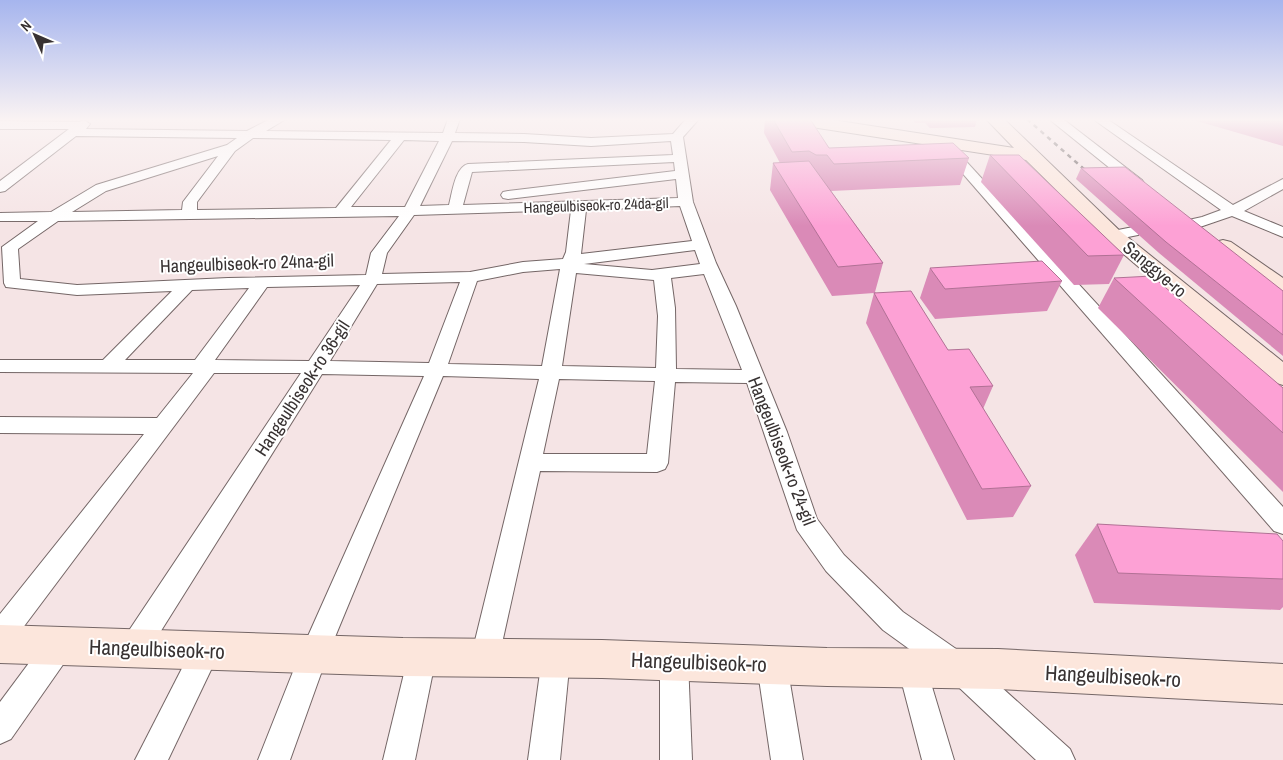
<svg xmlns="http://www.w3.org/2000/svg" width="1283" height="760" font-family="'Archivo Narrow',sans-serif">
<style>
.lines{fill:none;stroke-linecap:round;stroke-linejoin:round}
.street-casing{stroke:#746666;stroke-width:2}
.secondary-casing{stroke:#746666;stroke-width:2}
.street{fill:#fff;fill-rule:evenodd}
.secondary{fill:#fce6dc;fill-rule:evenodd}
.rail{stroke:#544c4c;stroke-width:2.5;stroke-dasharray:4.5 4.5;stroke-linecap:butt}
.wall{fill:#da8ab7}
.building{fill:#fda1d5;stroke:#b17195}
.labels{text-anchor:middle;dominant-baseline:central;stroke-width:4;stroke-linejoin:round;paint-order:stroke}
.far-street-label{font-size:15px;fill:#383232;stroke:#fff}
.street-label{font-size:18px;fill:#383232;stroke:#fff}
.near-street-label{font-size:21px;fill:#383232;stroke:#fff}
</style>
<rect width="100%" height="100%" fill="#f5e4e5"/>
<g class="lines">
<defs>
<g id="street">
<path d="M 270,119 L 286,119 L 266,131 L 443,133 L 448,119 L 460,119 L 455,133 L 524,134 L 591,138 L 673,134 L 686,119 L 699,119 L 683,137 L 693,202 L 716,263 L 736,306 L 787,432 L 817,519 L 844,555 L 903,612 L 969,658 L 1070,749 L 1075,760 L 1036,760 L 949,678 L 924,660 L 954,760 L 922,760 L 898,668 L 903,658 L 913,654 L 919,656 L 883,630 L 826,571 L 797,530 L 747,383 L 675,382 L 668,463 L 665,469 L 657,472 L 540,471 L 499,657 L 495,667 L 485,671 L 475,667 L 471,657 L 539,379 L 443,376 L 328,654 L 290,760 L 258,760 L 300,654 L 424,376 L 322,374 L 144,658 L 134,662 L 124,658 L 120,648 L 124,638 L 301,373 L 214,373 L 10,645 L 0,649 L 0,614 L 144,434 L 0,433 L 0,417 L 157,418 L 193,373 L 0,372 L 0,360 L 103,360 L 172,291 L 77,295 L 6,287 L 4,283 L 2,247 L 38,221 L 0,221 L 0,213 L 51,212 L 96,185 L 227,145 L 237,138 L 76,136 L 5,191 L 0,192 L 0,181 L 69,129 L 0,129 L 0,121 L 79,122 L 84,120 L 90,124 L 86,129 L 247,131 ZM 253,138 L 391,140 L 336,208 L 197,210 L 197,202 L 235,151 ZM 404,140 L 439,141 L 405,207 L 351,207 ZM 452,141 L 524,142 L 591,146 L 671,141 L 673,155 L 468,164 C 455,167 452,194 449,205 L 420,206 ZM 218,156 L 183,202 L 182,210 L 72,212 L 106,191 ZM 674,162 L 675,171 L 508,191 L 503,192 L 501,195 L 503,198 L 508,199 L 676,179 L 678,198 L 463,205 L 472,172 ZM 680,206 L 692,241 L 581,254 L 586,210 ZM 571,210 L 566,252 L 563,259 L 523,262 L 470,272 L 382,274 L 387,253 L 414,215 ZM 399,216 L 371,253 L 366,275 L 228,278 L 77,285 L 20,279 L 18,249 L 58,221 ZM 695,250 L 700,264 L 652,270 L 584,264 ZM 560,269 L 542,366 L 448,364 L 477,281 L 523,272 ZM 576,273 L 654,280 L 658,316 L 656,368 L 562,366 ZM 704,274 L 742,370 L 676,369 L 675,308 L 671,278 ZM 460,282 L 429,363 L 330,361 L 377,284 ZM 360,285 L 309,361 L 215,360 L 267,287 ZM 249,288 L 195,360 L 125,360 L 192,290 ZM 559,379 L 655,381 L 647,454 L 543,454 Z"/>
<polygon points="1049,119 1063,119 1142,180 1144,183 1142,186 1132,186"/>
<polygon points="1093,119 1107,119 1233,205 1283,179 1283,189 1244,211 1283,227 1283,237 1232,216 1194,229 1180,231 1175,229 1172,226 1175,223 1202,217 1221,210"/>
<polygon points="948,145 952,146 1283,507 1283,534 1274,531 944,152 942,149 944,146"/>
<polygon points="1133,227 1138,229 1141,232 1138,235 1113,240 1108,238 1105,235 1108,232"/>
<polygon points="59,632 69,636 73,646 69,656 11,739 0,744 0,702 49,636"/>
<polygon points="206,637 216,641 220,651 168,760 135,760 196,641"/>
<polygon points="422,643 432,647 436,657 415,760 383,760 408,657 412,647"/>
<polygon points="556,644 566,648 570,658 560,760 528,760 542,658 546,648"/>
<polygon points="674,647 684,651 688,661 692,760 660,760 660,661 664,651"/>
<polygon points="772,651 782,655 787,665 803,760 771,760 757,665 762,655"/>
</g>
<g id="secondary">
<polygon points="784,119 826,119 1014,148 986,119 1004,119 1120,231 1283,362 1283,385 1273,382 1106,239 1026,160 792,124 786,122"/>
<polygon points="1223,240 1231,242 1283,278 1283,296 1275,294 1215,252 1212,247 1215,242"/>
<polygon points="0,625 403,638 602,640 827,648 998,649 1283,664 1283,704 998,689 827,686 602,678 403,676 0,663"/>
</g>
</defs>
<use href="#street" class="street-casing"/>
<use href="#secondary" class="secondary-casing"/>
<use href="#street" class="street"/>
<use href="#secondary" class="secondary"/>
<polyline class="rail" points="1027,119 1093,177"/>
</g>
<g class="wall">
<polygon points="765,119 810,119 829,148 969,158 960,185 831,191 883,263 875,292 993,386 983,409 1031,486 1013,517 967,520 866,323 874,293 832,296 770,190 773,163 780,163 764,133"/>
<polygon points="912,119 977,119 975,127 930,128 925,123 915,123"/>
<polygon points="1190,119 1283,119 1283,146"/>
<polygon points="990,155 1124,255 1109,284 1074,285 981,182"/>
<polygon points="1081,168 1283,291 1283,356 1159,253 1076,179"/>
<polygon points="930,268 1062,281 1047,311 935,319 920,298"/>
<polygon points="1114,278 1283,388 1283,492 1098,308"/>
<polygon points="1097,524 1283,541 1283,607 1280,610 1094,603 1075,555"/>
</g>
<g class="building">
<polygon points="773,119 810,119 829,148 953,143 969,158 834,164 827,155 816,155 809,151 792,152"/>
<polygon points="990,155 1019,155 1124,255 1088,256"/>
<polygon points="809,161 883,263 838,267 773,163"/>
<polygon points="1125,167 1283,291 1283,335 1166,242 1081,168"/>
<polygon points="1042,261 1062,281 945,289 930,268"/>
<polygon points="1152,276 1283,388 1283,433 1114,278"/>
<polygon points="911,291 948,350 969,349 993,386 970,387 1031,486 982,489 874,293"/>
<polygon points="1097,524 1277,534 1283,541 1283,579 1118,573"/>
</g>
<linearGradient id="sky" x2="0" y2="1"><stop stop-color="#a6b5ee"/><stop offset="0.53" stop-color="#faf3f3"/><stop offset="1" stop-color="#faf3f3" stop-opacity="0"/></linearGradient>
<rect width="1283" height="226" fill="url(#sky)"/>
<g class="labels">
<g class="far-street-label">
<text transform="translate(596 205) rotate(-2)">Hangeulbiseok-ro 24da-gil</text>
</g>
<g class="street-label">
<text transform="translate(247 263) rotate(-2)">Hangeulbiseok-ro 24na-gil</text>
<text transform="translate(1155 269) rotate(40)">Sanggye-ro</text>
<text transform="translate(302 388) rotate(-57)">Hangeulbiseok-ro 36-gil</text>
<text transform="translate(782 451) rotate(69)">Hangeulbiseok-ro 24-gil</text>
</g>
<g class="near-street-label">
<text transform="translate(157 649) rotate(2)">Hangeulbiseok-ro</text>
<text transform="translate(699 662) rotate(2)">Hangeulbiseok-ro</text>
<text transform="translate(1113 676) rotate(3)">Hangeulbiseok-ro</text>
</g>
</g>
<g transform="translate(35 35) rotate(315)" stroke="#ffffff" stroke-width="4" paint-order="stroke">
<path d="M0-4L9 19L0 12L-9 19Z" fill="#383232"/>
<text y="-8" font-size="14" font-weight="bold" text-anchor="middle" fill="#383232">N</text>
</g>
</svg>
